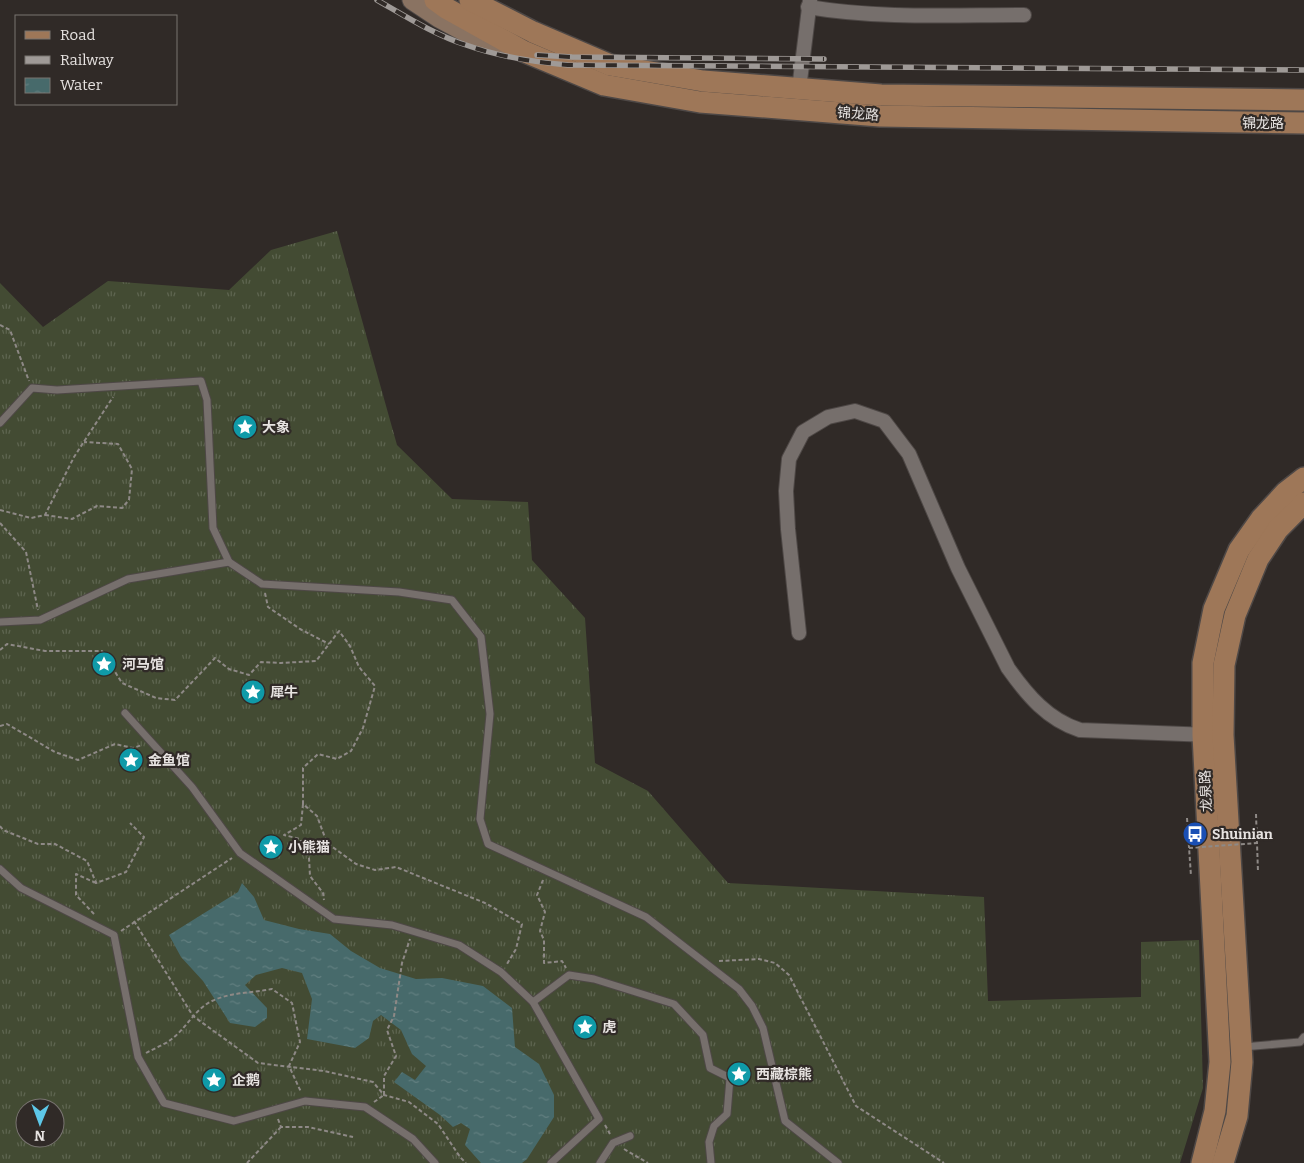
<svg xmlns="http://www.w3.org/2000/svg" width="1304" height="1163" font-family="Bitter,'Noto Sans SC',serif">
<style>
.grass{fill:url(#grass-tufts);fill-rule:evenodd}
.water{fill:url(#water-ripples)}
.lines{fill:none;stroke-linecap:round;stroke-linejoin:round}
.lane-casing{stroke:#4e4846;stroke-width:9}
.street-casing{stroke:#4e4846;stroke-width:16}
.secondary-casing{stroke:#4e4846;stroke-width:21}
.primary-casing{stroke:#4e4846;stroke-width:24}
.path{stroke:#8e8986;stroke-width:2;stroke-dasharray:4 2.5;stroke-linecap:butt}
.lane{stroke:#766f6c;stroke-width:7}
.street{stroke:#766f6c;stroke-width:14}
.secondary{stroke:#8a7362;stroke-width:19}
.primary{stroke:#9e7758;stroke-width:21}
.rail-casing{stroke:#9f9a97;stroke-width:5.5}
.rail{stroke:#302a27;stroke-width:4;stroke-dasharray:11;stroke-linecap:butt}
.path-bridge{stroke:#8e8986;stroke-width:2;stroke-dasharray:4 2.5;stroke-linecap:butt}
.labels{text-anchor:middle;dominant-baseline:central;stroke-width:4.5;stroke-linejoin:round;paint-order:stroke}
.street-label{font-size:14px;fill:#e7e3e1;stroke:#302a27}
.poi-label{font-size:14px;font-weight:bold;fill:#e7e3e1;stroke:#302a27;text-anchor:start}
</style>
<defs>
<pattern id="grass-tufts" width="24" height="20" patternUnits="userSpaceOnUse" patternTransform="scale(1.25)"><rect width="24" height="20" fill="#434b33"/><path d="M3 7l-1-3M5 7V3M7 7l1-3M15 17l-1-3M17 17v-4M19 17l1-3" fill="none" stroke="#5e6550"/></pattern>
<pattern id="water-ripples" width="26" height="14" patternUnits="userSpaceOnUse" patternTransform="scale(1.25)"><rect width="26" height="14" fill="#476a6b"/><path d="M2 4q2-2 4 0t4 0M15 11q2-2 4 0t4 0" fill="none" stroke="#627f80"/></pattern>
</defs>
<rect width="100%" height="100%" fill="#302a27"/>
<path class="grass" d="M 337,231 L 397,445 L 452,499 L 528,502 L 532,560 L 585,618 L 595,763 L 648,791 L 728,883 L 984,897 L 988,1001 L 1141,997 L 1141,942 L 1199,940 L 1203,1088 L 1180,1163 L 0,1163 L 0,283 L 43,327 L 108,281 L 229,290 L 271,250 ZM 25,1108 L 55,1108 L 55,1138 L 25,1138 Z"/>
<polygon class="water" points="242,883 254,897 264,920 299,929 330,934 351,951 380,968 416,979 442,978 483,986 512,1008 515,1047 539,1064 554,1095 554,1117 527,1159 522,1163 481,1163 465,1145 470,1129 461,1123 453,1127 440,1115 394,1082 402,1072 415,1080 426,1066 412,1054 401,1030 381,1015 373,1021 369,1038 355,1048 307,1039 312,999 302,973 282,968 256,975 245,985 267,1008 267,1018 255,1027 230,1023 203,981 181,957 169,935 238,892"/>
<g class="lines">
<defs>
<g id="lane">
<polyline points="0,423 32,388 57,390 201,381 207,400 213,528 229,562 262,584 399,592 452,600 481,637 490,714 480,819 488,844 646,917 739,989 752,1006 763,1028 785,1121 838,1163"/>
<polyline points="0,622 40,620 128,579 229,562"/>
<polyline points="125,713 192,787 240,853 324,912 334,919 392,925 459,945 501,972 533,1002 599,1119 551,1163"/>
<polyline points="0,869 21,888 114,935 138,1057 164,1103 234,1121 305,1101 365,1107 413,1139 435,1163"/>
<polyline points="533,1002 569,975 594,979 674,1004 703,1035 710,1068 730,1078 727,1114 714,1126 709,1142 711,1163"/>
<polyline points="1243,1047 1300,1042 1304,1037"/>
<polyline points="600,1163 613,1143 630,1136"/>
</g>
<g id="street">
<path d="M 808,7 C 880,19 952,15 1024,15"/>
<polyline points="799,89 810,0"/>
<path d="M 799,633 L 788,529 L 786,491 L 789,459 L 803,432 L 828,417 L 855,411 L 884,421 L 909,454 L 958,568 L 1008,668 C 1027,695 1048,720 1080,730 L 1210,735"/>
</g>
<polyline id="secondary" points="412,0 439,18 482,41 509,47"/>
<g id="primary">
<polyline points="435,0 446,8 523,51 604,85 700,102 880,116 1304,123"/>
<polyline points="470,0 533,32 610,65 703,81 881,95 1304,100"/>
<polyline points="1202,1163 1215,1111 1220,1062 1203,735 1203,663 1214,609 1239,550 1261,519 1286,492 1304,478"/>
<polyline points="1223,1163 1237,1116 1242,1062 1223,735 1224,665 1235,615 1258,559 1278,529 1304,503"/>
</g>
</defs>
<use href="#lane" class="lane-casing"/>
<use href="#street" class="street-casing"/>
<use href="#secondary" class="secondary-casing"/>
<use href="#primary" class="primary-casing"/>
<g class="path">
<polyline points="0,325 10,330 29,381"/>
<polyline points="0,510 31,518 45,515 74,457 113,397"/>
<polyline points="45,515 72,519 97,506 122,508 129,500 132,469 118,444 84,442"/>
<polyline points="0,523 26,552 38,610"/>
<polyline points="265,593 268,607 300,629 329,644"/>
<polyline points="0,650 7,644 45,651 102,651 122,683 156,698 175,700 215,658 229,669 249,675 261,662 281,663 316,661 339,631 350,646 359,667 375,686 363,728 351,751 337,759 318,754 303,768 303,804 317,816 327,843 356,864 375,870 396,867 485,903 522,924 516,949 507,964"/>
<polyline points="0,726 7,724 55,752 78,760 115,744 133,748 142,745"/>
<polyline points="303,804 301,825 284,835 300,839 309,858 310,876 323,893 324,900"/>
<polyline points="1256,814 1258,872"/>
<polyline points="1187,818 1191,876"/>
<polyline points="0,826 3,830 38,844 55,844 87,861 96,883 126,872 144,837 130,823"/>
<polyline points="543,880 537,895 545,912 540,931 544,940 544,963 562,961 566,968"/>
<polyline points="94,914 76,895 76,874 96,883"/>
<polyline points="134,921 193,1016 258,1063 324,1071 373,1082 384,1095 409,1102 438,1124 460,1157 466,1163"/>
<polyline points="121,931 232,858"/>
<polyline points="719,961 759,959 775,963 789,975 856,1106 944,1163"/>
<path d="M 146,1053 C 155,1048 166,1044 173,1038 C 187,1027 195,1009 212,1001 C 231,992 252,993 272,989 L 292,1003 L 300,1042 L 289,1066 L 301,1092"/>
<polyline points="384,1095 384,1076 396,1056 387,1030 394,1016 402,963 410,939"/>
<polyline points="374,1102 384,1095"/>
<polyline points="278,1119 281,1127 308,1127 353,1137"/>
<polyline points="605,1125 610,1134"/>
<polyline points="624,1149 648,1163"/>
<polyline points="247,1163 281,1127"/>
</g>
<use href="#lane" class="lane"/>
<use href="#street" class="street"/>
<use href="#secondary" class="secondary"/>
<use href="#primary" class="primary"/>
<defs>
<g id="rail">
<path d="M 377,0 C 405,16 435,35 466,45 C 500,57 533,62 568,65 L 1304,70"/>
<polyline points="537,55 572,57 824,59"/>
</g>
</defs>
<use href="#rail" class="rail-casing"/>
<use href="#rail" class="rail"/>
<polyline class="path-bridge" points="1189,848 1257,843"/>
</g>
<defs>
<symbol id="sight-disc" viewBox="-11 -11 22 22"><circle r="9.5" fill="#0f9aa8" stroke="#302a27"/><path d="M0-6L1.8-2.2L6-1.7L2.9 1.2L3.7 5.4L0 3.3L-3.7 5.4L-2.9 1.2L-6-1.7L-1.8-2.2Z" fill="#fff"/></symbol>
<symbol id="bus-disc" viewBox="-11 -11 22 22"><circle r="9.5" fill="#1a4fb4" stroke="#302a27"/><path d="M-5-6H5V4H4V6H2V4H-2V6H-4V4H-5ZM-3.5-4V0h7V-4ZM-3.5 1.2v1.5H-2V1.2ZM2 1.2v1.5H3.5V1.2Z" fill="#fff"/></symbol>
</defs>
<g fill-rule="evenodd">
<use href="#sight-disc" x="231" y="413" width="28" height="28"/>
<use href="#sight-disc" x="90" y="650" width="28" height="28"/>
<use href="#sight-disc" x="239" y="678" width="28" height="28"/>
<use href="#sight-disc" x="117" y="746" width="28" height="28"/>
<use href="#bus-disc" x="1181" y="820" width="28" height="28"/>
<use href="#sight-disc" x="257" y="833" width="28" height="28"/>
<use href="#sight-disc" x="571" y="1013" width="28" height="28"/>
<use href="#sight-disc" x="725" y="1060" width="28" height="28"/>
<use href="#sight-disc" x="200" y="1066" width="28" height="28"/>
</g>
<g class="labels">
<g class="street-label">
<text transform="translate(858 114) rotate(4)">锦龙路</text>
<text x="1263" y="123">锦龙路</text>
<text transform="translate(1206 791) rotate(-93)">龙泉路</text>
</g>
<g class="poi-label">
<text x="262" y="427">大象</text>
<text x="122" y="664">河马馆</text>
<text x="270" y="692">犀牛</text>
<text x="148" y="760">金鱼馆</text>
<text x="1212" y="834">Shuinian</text>
<text x="288" y="847">小熊猫</text>
<text x="602" y="1027">虎</text>
<text x="756" y="1074">西藏棕熊</text>
<text x="232" y="1080">企鹅</text>
</g>
</g>
<rect x="15" y="15" width="162" height="90" fill="#302a27" stroke="#797471"/>
<rect x="25" y="31" width="25" height="8" fill="#9e7758" stroke="#797471"/>
<text x="60" y="40" font-size="15" fill="#e7e3e1">Road</text>
<rect x="25" y="56" width="25" height="8" fill="#9f9a97" stroke="#797471"/>
<text x="60" y="65" font-size="15" fill="#e7e3e1">Railway</text>
<rect x="25" y="78" width="25" height="15" fill="url(#water-ripples)" stroke="#797471"/>
<text x="60" y="90" font-size="15" fill="#e7e3e1">Water</text>
<g transform="translate(40 1123) rotate(181)"><circle r="24" fill="#302a27" stroke="#797471"/>
<path d="M0-4L9 19L0 12L-9 19Z" fill="#5dc7e8"/>
<text y="-8" font-size="14" font-weight="bold" text-anchor="middle" fill="#e7e3e1">N</text>
</g>
</svg>
